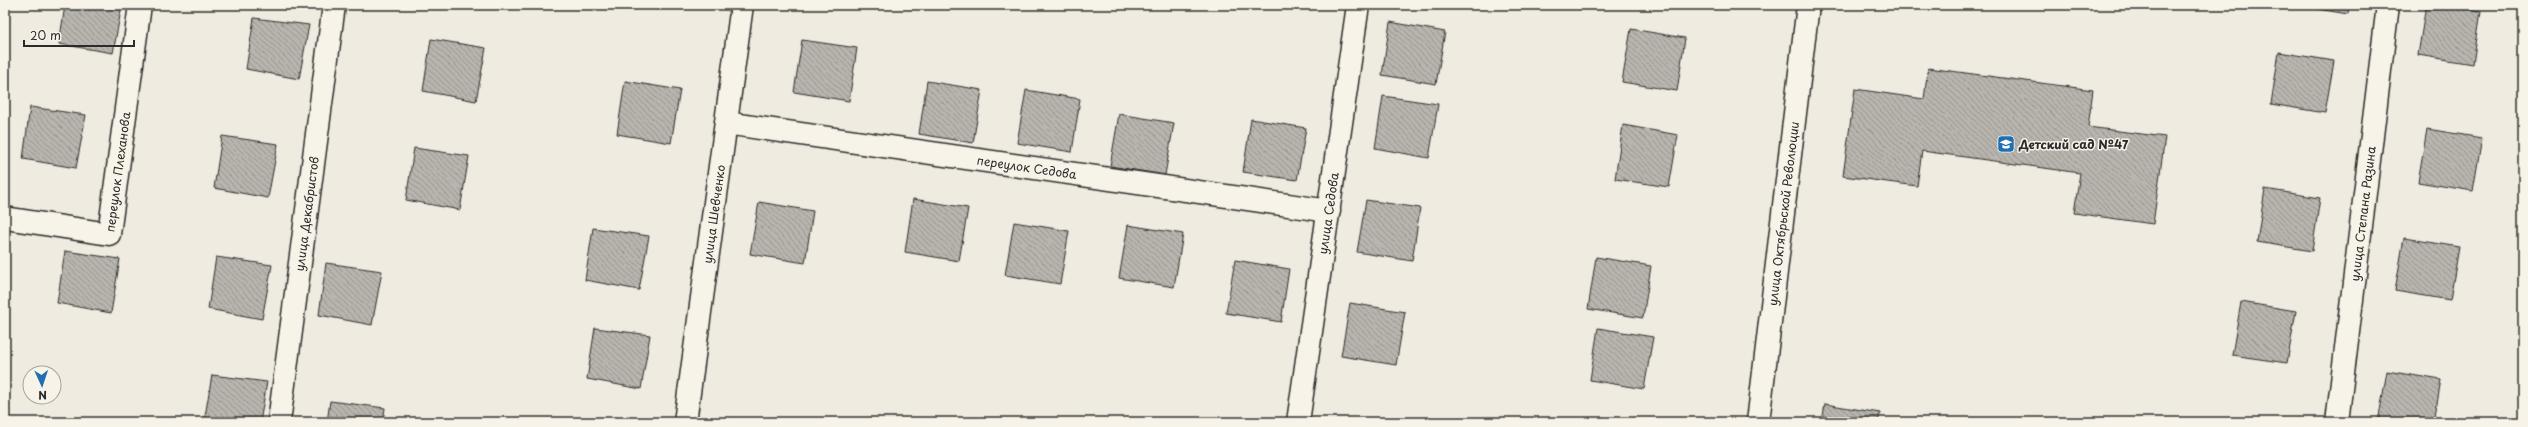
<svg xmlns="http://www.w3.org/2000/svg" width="2528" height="427" font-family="'Playpen Sans',sans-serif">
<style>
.building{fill:url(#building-back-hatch);stroke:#2b2b2b}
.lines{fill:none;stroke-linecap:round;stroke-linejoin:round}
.minor-casing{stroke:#2b2b2b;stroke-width:25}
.minor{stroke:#f7f3e8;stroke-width:22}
.labels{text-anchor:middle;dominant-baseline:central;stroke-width:3;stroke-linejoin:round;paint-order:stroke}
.poi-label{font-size:12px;font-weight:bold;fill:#2b2b2b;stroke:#f7f3e8;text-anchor:start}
.street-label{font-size:12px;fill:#2b2b2b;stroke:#f7f3e8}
</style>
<defs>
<pattern id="building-back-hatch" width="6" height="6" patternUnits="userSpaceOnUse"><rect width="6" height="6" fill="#b8b5ae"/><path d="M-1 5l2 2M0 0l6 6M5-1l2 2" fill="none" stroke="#96938e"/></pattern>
</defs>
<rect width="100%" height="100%" fill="#efebe0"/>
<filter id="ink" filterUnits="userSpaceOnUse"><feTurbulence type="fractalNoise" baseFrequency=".025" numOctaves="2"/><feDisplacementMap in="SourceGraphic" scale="8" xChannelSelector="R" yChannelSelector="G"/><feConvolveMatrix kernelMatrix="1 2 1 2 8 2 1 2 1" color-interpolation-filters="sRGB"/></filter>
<g filter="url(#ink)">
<g class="building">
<polygon points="65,5 122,5 113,53 59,44"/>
<polygon points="2293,5 2349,5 2348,14"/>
<polygon points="2426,5 2443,5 2481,11 2473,64 2418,55"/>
<polygon points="254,18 309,25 299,79 246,69"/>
<polygon points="1390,22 1445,32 1436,84 1382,75"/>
<polygon points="1631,29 1685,38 1677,91 1622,82"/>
<polygon points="431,39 486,48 476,101 423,91"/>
<polygon points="802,40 857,48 849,101 794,92"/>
<polygon points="2279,52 2334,61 2325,113 2271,104"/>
<polygon points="1928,68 2093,90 2088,127 2165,137 2153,224 2074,213 2080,173 1922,151 1917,186 1843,176 1855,89 1924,99"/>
<polygon points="625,81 680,90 671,143 617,134"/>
<polygon points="927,81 982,90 973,143 919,134"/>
<polygon points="1026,90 1080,99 1072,152 1017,143"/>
<polygon points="1383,96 1438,104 1429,158 1375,148"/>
<polygon points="30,107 86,115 76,168 23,159"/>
<polygon points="1119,114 1174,123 1165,175 1110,166"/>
<polygon points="1251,119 1306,128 1297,180 1243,172"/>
<polygon points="1623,125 1678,135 1669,187 1615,179"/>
<polygon points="2427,129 2482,138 2473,191 2418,182"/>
<polygon points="222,136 278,144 268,198 214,188"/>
<polygon points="414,148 469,156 460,210 406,200"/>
<polygon points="2265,189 2320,198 2312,251 2257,242"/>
<polygon points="913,199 968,208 959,261 905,252"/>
<polygon points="1366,200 1420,208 1412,261 1357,252"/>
<polygon points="759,202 813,211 805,263 750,254"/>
<polygon points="1014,222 1069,231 1060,284 1005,275"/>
<polygon points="1128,225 1183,234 1174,287 1119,278"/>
<polygon points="593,228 649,236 639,290 585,280"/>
<polygon points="2404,238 2459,247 2450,300 2395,291"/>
<polygon points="65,251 120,259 111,313 57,303"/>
<polygon points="216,257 272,265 262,319 208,309"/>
<polygon points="1596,257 1651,266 1643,318 1588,309"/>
<polygon points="1235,260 1289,269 1281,322 1226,313"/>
<polygon points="326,263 382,271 372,325 319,315"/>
<polygon points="2241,302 2296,311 2287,363 2232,355"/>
<polygon points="1350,303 1405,312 1396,365 1341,356"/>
<polygon points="595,328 650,335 641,389 587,379"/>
<polygon points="1598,328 1653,337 1644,389 1590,380"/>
<polygon points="2387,371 2441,380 2434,422 2378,422"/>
<polygon points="212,375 267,382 260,422 204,422"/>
<polygon points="330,401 385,408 383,422 327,422"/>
<polygon points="1825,404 1880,413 1878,422 1822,422"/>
<polygon points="729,418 754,422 729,422"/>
</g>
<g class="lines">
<defs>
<g id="minor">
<path id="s1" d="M 726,123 L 1329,211"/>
<path id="s2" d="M 5,218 L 109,234 L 140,5"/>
<path id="s3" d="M 279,422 L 334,5"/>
<path id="s4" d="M 685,422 L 742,5"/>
<path id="s5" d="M 1298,422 L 1358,5"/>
<path id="s6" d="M 1758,422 L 1808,5"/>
<path id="s7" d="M 2337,422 L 2388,5"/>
</g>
</defs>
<use href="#minor" class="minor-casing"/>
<use href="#minor" class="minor"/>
</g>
</g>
<defs>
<symbol id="school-square" viewBox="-11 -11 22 22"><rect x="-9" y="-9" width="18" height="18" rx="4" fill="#1f6fb2" stroke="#f7f3e8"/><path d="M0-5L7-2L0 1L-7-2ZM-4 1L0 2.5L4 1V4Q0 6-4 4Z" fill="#fff"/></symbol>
</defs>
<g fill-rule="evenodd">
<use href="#school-square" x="1996" y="134" width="20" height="20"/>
</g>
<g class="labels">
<g class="poi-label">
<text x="2019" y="144">Детский сад №47</text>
</g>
<g class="street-label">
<text stroke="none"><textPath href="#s1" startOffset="304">переулок Седова</textPath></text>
<text stroke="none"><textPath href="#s2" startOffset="168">переулок Плеханова</textPath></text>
<text stroke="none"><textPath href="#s4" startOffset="210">улица Шевченко</textPath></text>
<text stroke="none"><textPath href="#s6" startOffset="210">улица Октябрьской Революции</textPath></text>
<text stroke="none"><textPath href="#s3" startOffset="210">улица Декабристов</textPath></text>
<text stroke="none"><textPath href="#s5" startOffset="211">улица Седова</textPath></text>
<text stroke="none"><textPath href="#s7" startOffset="210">улица Степана Разина</textPath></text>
</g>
</g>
<rect width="2528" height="427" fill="none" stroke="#f7f3e8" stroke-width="20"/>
<rect x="10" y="10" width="2508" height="407" fill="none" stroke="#2b2b2b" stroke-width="1.5" filter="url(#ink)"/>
<g transform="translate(42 385) rotate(177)"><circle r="19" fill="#f7f3e8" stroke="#a5a39c"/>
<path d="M0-3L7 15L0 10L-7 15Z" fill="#1f6fb2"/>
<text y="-6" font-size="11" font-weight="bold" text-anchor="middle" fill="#2b2b2b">N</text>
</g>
<path d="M24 40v6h110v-6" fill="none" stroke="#2b2b2b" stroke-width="2"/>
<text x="30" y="40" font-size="12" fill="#2b2b2b" stroke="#f7f3e8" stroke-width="3" paint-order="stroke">20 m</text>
</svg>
